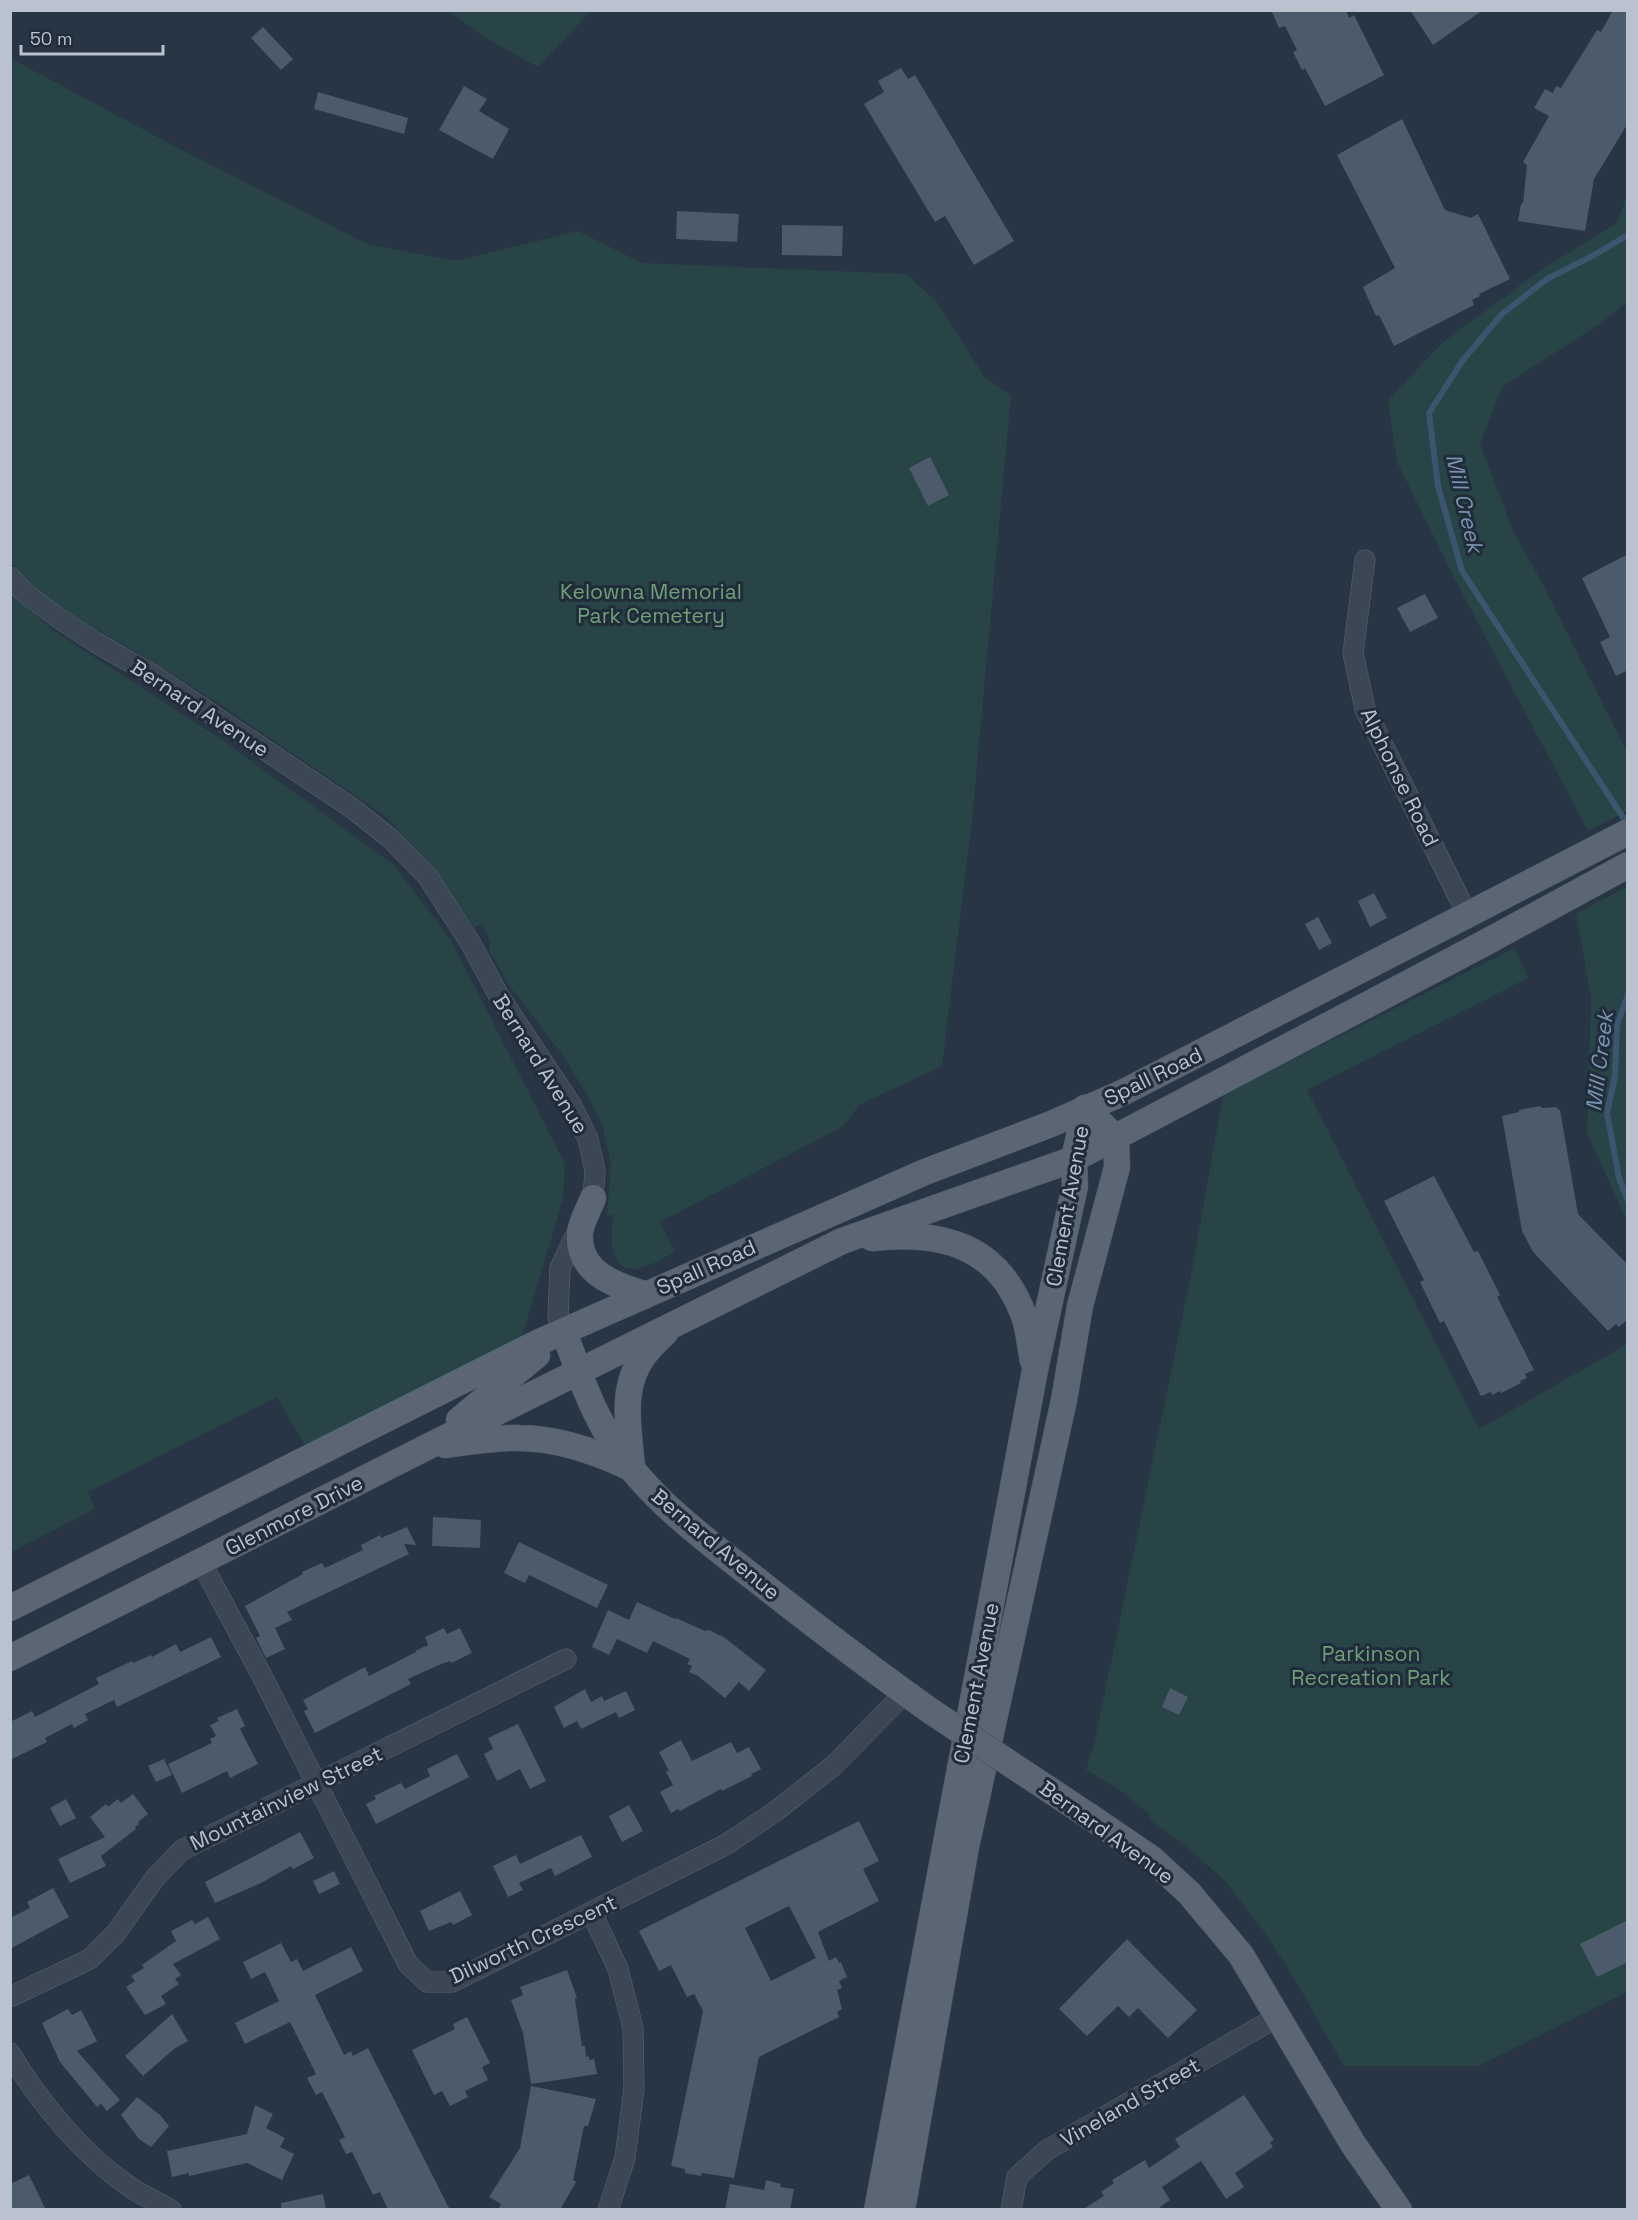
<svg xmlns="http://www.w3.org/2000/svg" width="1638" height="2220" font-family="'Space Grotesk',sans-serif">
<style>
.green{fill:#294446}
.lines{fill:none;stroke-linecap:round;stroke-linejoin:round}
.stream{stroke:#3d546e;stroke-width:6}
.building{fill:#4b5b6b;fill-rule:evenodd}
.minor-casing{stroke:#5a6572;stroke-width:21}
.major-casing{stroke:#45505e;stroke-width:27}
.minor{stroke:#3b4754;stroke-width:20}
.major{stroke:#5a6674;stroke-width:26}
.major-bridge-casing{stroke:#45505e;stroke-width:27;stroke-linecap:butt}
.major-bridge{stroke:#5a6674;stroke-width:26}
.labels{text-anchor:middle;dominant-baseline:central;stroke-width:6;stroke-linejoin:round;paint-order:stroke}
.park-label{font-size:21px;fill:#709f78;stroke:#202c3a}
.street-label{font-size:21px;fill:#b9c2ce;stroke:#202c3a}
.water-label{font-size:22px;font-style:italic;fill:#7994b1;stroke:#202c3a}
</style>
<rect width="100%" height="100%" fill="#273545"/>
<g class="green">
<polygon points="449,11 591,11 538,67 484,37"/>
<path d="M 10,58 L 174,146 L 367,244 L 457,261 L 578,231 L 642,263 L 906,274 L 937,302 L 985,378 L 1011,395 L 972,820 L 942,1066 L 859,1105 L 844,1126 L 660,1222 L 675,1252 C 663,1258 648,1268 635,1269 C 608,1272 611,1232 613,1215 L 607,1215 L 611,1166 L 603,1126 L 588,1096 L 562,1054 L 511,988 L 490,952 L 490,941 L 482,924 L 476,927 L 472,925 L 429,863 L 385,816 L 221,705 L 137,652 L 62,611 L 43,596 L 11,563 Z"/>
<polygon points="1627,196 1627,302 1601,323 1502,387 1480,444 1514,533 1540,579 1627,752 1627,811 1588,831 1458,585 1397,462 1388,400 1443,342 1545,267 1616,224"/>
<polygon points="10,589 51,629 224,741 394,865 451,940 565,1164 563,1199 521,1340 314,1445 304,1444 277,1397 88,1492 95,1509 11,1552"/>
<polygon points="1627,887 1627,1221 1587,1133 1591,998 1576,913"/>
<polygon points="1515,948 1528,978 1307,1090 1479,1429 1627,1344 1627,1992 1478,2066 1344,2066 1291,1973 1263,1930 1226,1882 1187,1847 1148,1818 1151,1816 1116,1787 1086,1770 1094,1745 1192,1270 1223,1095"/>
</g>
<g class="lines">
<g class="stream">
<polyline points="1628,235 1594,255 1547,279 1502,314 1463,360 1429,413 1438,486 1462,571 1628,825"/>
<polyline points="1628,995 1617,1025 1615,1076 1607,1113 1619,1178 1628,1201"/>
</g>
</g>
<g class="building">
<polygon points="1271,10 1346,10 1349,18 1354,15 1384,75 1325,106 1305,68 1302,70 1293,52 1297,50 1285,26 1279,28"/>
<polygon points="1410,10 1483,10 1433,45"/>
<polygon points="1613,10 1628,10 1628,123 1594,179 1585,231 1518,221 1521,204 1523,203 1527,165 1523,162 1549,116 1534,108 1545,89 1553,93 1556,86 1561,88 1597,30 1601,32"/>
<polygon points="263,27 293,59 281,70 251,38"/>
<polygon points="901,68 908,79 915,75 1014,241 974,265 945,216 935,222 864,104 884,92 878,81"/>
<polygon points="464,86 487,99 479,111 509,129 493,159 439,130"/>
<polygon points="318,92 408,118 404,134 314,109"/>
<polygon points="1402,119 1445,210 1471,218 1478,214 1510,279 1479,294 1480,296 1472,300 1474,305 1394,346 1379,315 1376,316 1363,287 1395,268 1337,155"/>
<polygon points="677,211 739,214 737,242 676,239"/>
<polygon points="782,225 843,226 842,256 782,255"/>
<polygon points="930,457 949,495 928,506 909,468"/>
<polygon points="1628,554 1628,670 1616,676 1600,642 1610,637 1582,578"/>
<polygon points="1425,594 1438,618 1410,632 1397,608"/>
<polygon points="1374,893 1387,918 1370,927 1358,901"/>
<polygon points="1318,917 1332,943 1319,950 1305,924"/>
<polygon points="1541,1106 1541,1108 1557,1107 1558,1110 1560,1110 1578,1214 1628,1265 1628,1319 1619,1327 1616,1324 1608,1331 1533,1252 1522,1231 1502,1116 1519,1112 1519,1110"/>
<polygon points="1434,1176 1474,1252 1478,1251 1500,1295 1497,1297 1534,1370 1525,1374 1527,1378 1520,1381 1521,1383 1501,1393 1500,1391 1492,1395 1491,1392 1481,1396 1444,1321 1440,1323 1420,1282 1424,1280 1384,1201"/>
<polygon points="433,1517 481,1520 480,1548 432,1546"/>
<polygon points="407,1527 416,1545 404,1544 409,1554 287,1612 292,1620 275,1628 285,1649 266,1658 256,1638 260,1636 245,1606 303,1574 302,1572 322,1563 325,1568 363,1550 361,1545 380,1535 381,1538"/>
<polygon points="519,1542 608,1585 597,1608 529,1575 525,1583 504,1573"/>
<polygon points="637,1602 675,1619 676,1618 705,1631 709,1630 725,1638 766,1670 749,1691 739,1682 725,1698 698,1676 689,1672 692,1666 687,1664 690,1659 653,1641 647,1653 617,1639 609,1655 592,1647 608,1610 629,1620"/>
<polygon points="444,1628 447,1634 460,1628 472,1653 451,1663 450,1661 441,1664 408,1679 411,1684 315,1733 304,1711 308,1709 303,1700 365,1667 369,1676 416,1652 415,1651 428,1645 425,1637"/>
<polygon points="211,1637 221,1657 117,1707 114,1700 85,1714 88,1720 74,1728 72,1724 45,1738 47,1742 10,1760 10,1722 32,1711 35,1717 99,1684 96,1678 132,1661 133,1663 151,1655 152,1657 176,1644 180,1652"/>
<polygon points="1170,1688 1188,1697 1179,1715 1162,1707"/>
<polygon points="585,1689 591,1702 602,1696 604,1701 626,1691 635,1710 619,1718 616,1712 581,1729 577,1721 564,1728 554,1707"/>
<polygon points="237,1709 245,1726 240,1729 258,1764 230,1778 227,1771 182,1793 168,1764 212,1743 210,1739 216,1736 210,1725 219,1721 217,1718"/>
<polygon points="518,1724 546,1781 530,1789 520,1769 497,1781 484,1754 493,1749 488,1738"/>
<polygon points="681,1740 692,1761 731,1742 737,1753 749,1747 761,1769 751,1774 752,1776 722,1791 721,1789 680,1811 678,1809 671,1813 660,1792 673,1785 666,1772 669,1771 659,1752"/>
<polygon points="457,1754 469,1777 376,1824 366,1804 376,1799 374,1796 401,1783 405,1789 430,1776 427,1769"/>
<polygon points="164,1759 172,1775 156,1782 148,1766"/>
<polygon points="133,1794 148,1814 138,1822 139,1824 135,1827 136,1829 101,1856 106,1866 70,1883 58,1859 105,1837 90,1817 106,1804 108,1807 118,1799 121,1803"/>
<polygon points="66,1799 76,1818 60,1826 50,1808"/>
<polygon points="629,1805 643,1831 622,1842 609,1816"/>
<path d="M 859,1821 L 879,1861 L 863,1869 L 879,1901 L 818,1932 L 829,1961 L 836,1957 L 839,1963 L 841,1962 L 847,1977 L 839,1981 L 842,1988 L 837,1990 L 842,2009 L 837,2012 L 839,2017 L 759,2057 L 734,2178 L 702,2173 L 701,2176 L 685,2173 L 685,2169 L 671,2166 L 703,2011 L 694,1994 L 687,1997 L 671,1965 L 659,1971 L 639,1931 ZM 789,1906 L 816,1958 L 771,1981 L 745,1928 Z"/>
<polygon points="300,1832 314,1858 293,1869 291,1866 261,1883 215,1903 205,1882"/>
<polygon points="581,1835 592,1857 555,1876 551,1868 519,1883 523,1890 508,1897 493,1866 516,1855 520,1864"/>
<polygon points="334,1871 340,1884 319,1894 313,1881"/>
<polygon points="53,1888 69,1917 10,1949 10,1918 30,1908 27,1902"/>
<polygon points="460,1891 472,1915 453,1925 451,1922 429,1931 420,1911"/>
<polygon points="208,1917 220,1939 173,1964 181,1975 175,1979 179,1984 161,1996 166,2004 145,2015 126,1987 135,1981 131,1976 144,1968 142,1965 176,1941 171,1931 192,1920 195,1924"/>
<polygon points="1628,1920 1628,1962 1597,1977 1580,1944"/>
<polygon points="1127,1939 1197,2010 1168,2038 1138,2008 1129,2017 1118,2006 1087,2036 1059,2009"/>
<polygon points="281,1943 291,1962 297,1959 303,1971 351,1947 363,1971 315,1995 344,2055 351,2051 353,2056 368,2048 450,2210 388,2210 380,2192 373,2195 352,2152 346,2154 339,2140 345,2137 322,2092 316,2095 307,2078 316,2074 290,2022 245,2044 235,2023 279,2001 265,1972 251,1979 243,1962"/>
<polygon points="567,1970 577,1998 575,1999 582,2046 585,2046 586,2057 589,2056 589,2060 594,2059 597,2074 531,2084 523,2033 511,2000 523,1995 520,1987"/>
<polygon points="68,2009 72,2015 81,2010 97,2041 77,2051 120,2100 107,2111 101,2104 97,2107 60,2062 42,2023"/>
<polygon points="172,2014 188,2041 174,2049 143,2076 125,2056"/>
<polygon points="467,2017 490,2063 482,2067 488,2080 465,2091 468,2097 450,2106 442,2091 434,2095 412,2050 455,2029 453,2024"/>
<polygon points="531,2086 596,2099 588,2126 584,2126 573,2180 576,2182 560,2210 498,2210 501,2204 489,2197 520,2148"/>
<polygon points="1244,2095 1274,2140 1270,2142 1273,2147 1235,2173 1244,2187 1226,2199 1201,2161 1162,2187 1170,2200 1156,2210 1082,2210 1104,2196 1101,2192 1114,2183 1112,2180 1145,2160 1149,2168 1180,2147 1175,2139"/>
<polygon points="137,2097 160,2115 169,2126 151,2147 139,2139 121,2115"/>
<polygon points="255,2105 273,2114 266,2128 285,2138 280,2147 294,2154 282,2180 247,2163 189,2176 189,2173 172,2177 167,2151 247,2134"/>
<polygon points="29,2175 46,2210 10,2210 10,2184"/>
<polygon points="766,2180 781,2184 780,2187 794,2189 790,2210 725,2210 730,2184 764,2190"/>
<polygon points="323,2194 326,2210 282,2210 281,2203"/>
</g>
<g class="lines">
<defs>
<g id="minor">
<polyline points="1365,560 1353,653 1365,709 1468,916"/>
<polyline points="10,577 24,592 58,618 95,642 153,675 352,808 391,839 428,877 471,944 499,996 572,1106 588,1139 595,1170 593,1198 560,1268 558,1317 564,1332"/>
<polyline points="201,1562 262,1676 408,1964 427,1982 452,1982 727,1844 776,1811 833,1766 905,1693"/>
<polyline points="592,1913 618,1969 633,2028 634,2089 625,2158 608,2210"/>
<polyline points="10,1997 90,1959 116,1933 155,1878 182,1850 566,1659"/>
<path d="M 10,2053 C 39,2102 83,2155 130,2187 C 143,2196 158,2202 171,2210"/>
<polyline points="1011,2210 1017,2177 1047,2150 1277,2017"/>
</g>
<g id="major">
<path d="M 593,1198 C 589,1209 581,1222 580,1233 C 577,1272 614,1285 644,1294"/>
<path d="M 872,1238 C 943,1230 1000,1246 1025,1319 C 1029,1332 1030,1347 1033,1361"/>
<path d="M 564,1332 C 576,1364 587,1398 604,1428 C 639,1492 702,1537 758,1581 C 815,1626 873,1670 932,1712"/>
<polyline points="459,1420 537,1355"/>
<path d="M 445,1445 C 469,1442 495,1437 519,1438 C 558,1438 597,1452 631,1468"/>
<path d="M 632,1467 C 629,1430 619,1386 645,1354 C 651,1346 658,1340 665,1333"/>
<polyline points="10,1608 537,1343 925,1172 1051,1124 1122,1093 1628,832"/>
<polyline points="10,1658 429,1446 842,1241 1074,1159 1479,946 1628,865"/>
<polyline points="1089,1816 1152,1859 1189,1893 1241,1955 1353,2144 1399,2210"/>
<polyline points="877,2210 1035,1370 1075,1186 1074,1159 1085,1108"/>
<polyline points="902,2210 966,1847 1064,1400 1080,1306 1117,1167 1116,1138 1085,1108"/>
</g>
</defs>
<use href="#minor" class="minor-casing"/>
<use href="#major" class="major-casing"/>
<use href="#minor" class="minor"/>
<use href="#major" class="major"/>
<defs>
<polyline id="major-bridge" points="932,1712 1089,1816"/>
</defs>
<use href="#major-bridge" class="major-bridge-casing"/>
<use href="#major-bridge" class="major-bridge"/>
</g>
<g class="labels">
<g class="park-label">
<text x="651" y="591">Kelowna Memorial<tspan x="651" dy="24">Park Cemetery</tspan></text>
<text x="1371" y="1653">Parkinson<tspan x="1371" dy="24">Recreation Park</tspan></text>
</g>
<g class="street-label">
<text transform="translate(200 708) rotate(33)">Bernard Avenue</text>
<text transform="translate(1400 777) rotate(64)">Alphonse Road</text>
<text transform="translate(541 1064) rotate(58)">Bernard Avenue</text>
<text transform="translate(1153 1076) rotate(-26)">Spall Road</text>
<text transform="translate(1067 1206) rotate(-80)">Clement Avenue</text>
<text transform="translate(706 1267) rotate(-24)">Spall Road</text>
<text transform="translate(294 1515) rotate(-27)">Glenmore Drive</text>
<text transform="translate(716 1544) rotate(40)">Bernard Avenue</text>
<text transform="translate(976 1683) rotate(-79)">Clement Avenue</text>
<text transform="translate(286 1798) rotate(-26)">Mountainview Street</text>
<text transform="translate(1107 1832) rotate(36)">Bernard Avenue</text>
<text transform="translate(533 1939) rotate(-25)">Dilworth Crescent</text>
<text transform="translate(1130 2102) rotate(-30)">Vineland Street</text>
</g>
<g class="water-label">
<text transform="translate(1465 503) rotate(77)">Mill Creek</text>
<text transform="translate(1599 1061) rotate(-83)">Mill Creek</text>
</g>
</g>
<rect width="1638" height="2220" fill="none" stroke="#b9c2ce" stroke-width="24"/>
<path d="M21 45v9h142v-9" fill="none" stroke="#b9c2ce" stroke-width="3"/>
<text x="30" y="45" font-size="18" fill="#b9c2ce" stroke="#202c3a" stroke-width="4.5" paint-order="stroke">50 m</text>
</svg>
